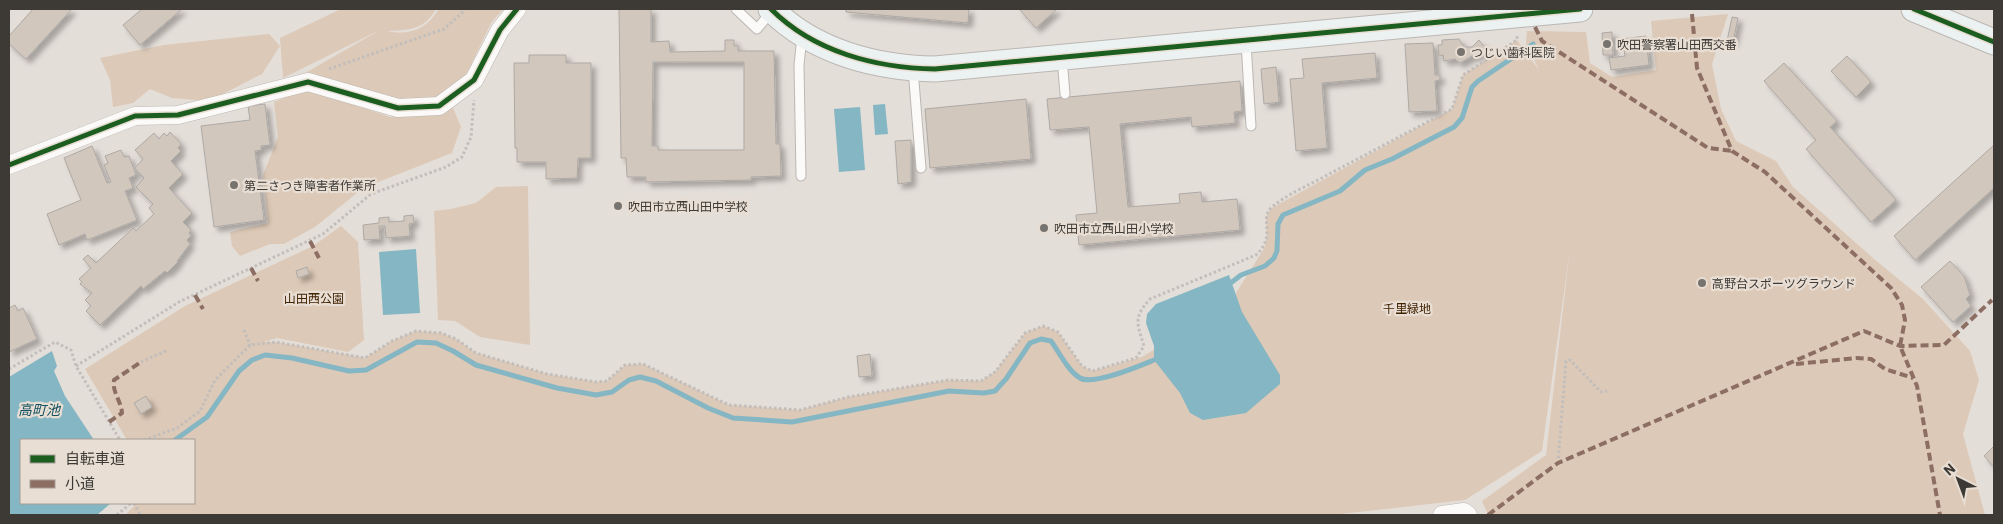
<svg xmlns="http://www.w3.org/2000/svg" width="2003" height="524" font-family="'IBM Plex Sans','Noto Sans JP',sans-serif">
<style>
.green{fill:#ddc9b7}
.water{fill:#85b6c3}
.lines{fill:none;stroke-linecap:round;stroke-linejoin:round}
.stream{stroke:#85b6c3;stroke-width:5}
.building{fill:#d2c7bc;stroke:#ada9a5;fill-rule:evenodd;filter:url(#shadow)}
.lane-casing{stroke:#bbb7b2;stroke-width:11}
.street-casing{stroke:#bbb7b2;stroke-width:19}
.secondary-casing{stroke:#bbb7b2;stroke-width:27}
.path{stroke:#c1bebc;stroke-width:3;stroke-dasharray:2.5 2.5;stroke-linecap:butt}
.lane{stroke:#fbfaf9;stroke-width:9}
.street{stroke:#fbfaf9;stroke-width:18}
.secondary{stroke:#ecf1f2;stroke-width:25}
.quiet{stroke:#8d6e63;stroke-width:4;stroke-dasharray:8 4;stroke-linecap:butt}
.cycleway-casing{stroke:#e8ded4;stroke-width:8}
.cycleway{stroke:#1b5e20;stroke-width:5}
.poi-dot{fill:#77736e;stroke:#e8ded4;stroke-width:2}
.labels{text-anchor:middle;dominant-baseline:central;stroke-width:4.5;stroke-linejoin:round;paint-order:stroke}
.poi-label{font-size:12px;fill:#3d3935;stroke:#e8ded4;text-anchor:start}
.park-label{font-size:12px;fill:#3f2200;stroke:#e8ded4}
.water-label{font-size:14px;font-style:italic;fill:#125160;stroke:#e8ded4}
</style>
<defs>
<filter id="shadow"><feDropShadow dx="4.5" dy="4.5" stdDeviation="2.5" flood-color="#0004"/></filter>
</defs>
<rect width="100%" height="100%" fill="#e4ded9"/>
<g class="green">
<path d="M 341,9 L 436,9 C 424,30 409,30 387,31 C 410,36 427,29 439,9 L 503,9 L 491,23 L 467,73 L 435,99 L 397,100 L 307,72 L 380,30 L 283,78 L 280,38 Z"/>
<polygon points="1728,14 1712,64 1721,109 1736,141 1776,161 1793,187 1874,259 1923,299 1970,351 1979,380 1963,434 1985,515 1488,515 1482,501 1546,455 1570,249 1542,451 1465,500 1332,515 128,515 127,513 137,503 194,503 194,440 127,440 85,369 185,306 313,246 341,226 358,242 364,340 348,352 277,338 263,342 276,342 365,358 392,341 416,331 441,333 456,339 476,353 547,374 597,382 607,381 625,365 643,364 729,405 800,410 848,397 948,380 981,381 995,372 1025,333 1043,326 1058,332 1082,366 1092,371 1142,357 1229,304 1265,247 1267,234 1266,218 1270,209 1452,109 1463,75 1517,40 1539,70 1526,43 1527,31 1586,32 1590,63 1612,77 1656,70 1651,21"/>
<polygon points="269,34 280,46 262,74 209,101 172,98 150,89 133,103 113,107 110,80 100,58 164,45"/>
<polygon points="308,89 390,117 453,108 461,127 452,153 363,188 315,227 284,244 270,244 240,256 232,246 230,232 268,223 263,175 278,137 274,102"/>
<polygon points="528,186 530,345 480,337 455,321 438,320 434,211 451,209 476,203 496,187"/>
</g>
<g class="water">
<polygon points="885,104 888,134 875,135 873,105"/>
<polygon points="860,107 865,170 839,172 834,109"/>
<polygon points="416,249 420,313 383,315 379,252"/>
<polygon points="1229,275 1242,312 1280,375 1280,384 1246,413 1203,420 1190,413 1180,393 1154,360 1154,346 1146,323 1147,314 1156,304"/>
<polygon points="52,351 57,366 54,371 65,396 94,440 21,440 21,503 111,503 97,515 9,515 9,377"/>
</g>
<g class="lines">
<g class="stream">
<polyline points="1232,282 1241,275 1265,266 1274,258 1277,251 1278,224 1283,215 1340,191 1365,170 1392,159 1454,127 1462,118 1472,87 1478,81 1533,44"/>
<path d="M 175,440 L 207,417 L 239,371 L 252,360 L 265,355 L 292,358 L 349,371 L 366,370 L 417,342 L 436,343 L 453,351 L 476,365 L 557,388 L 596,395 L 612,392 L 629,380 L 640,377 L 656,381 L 708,408 L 733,418 L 792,422 L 949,391 L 984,393 L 995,391 L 1006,379 L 1030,343 L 1041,339 L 1051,341 C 1059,352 1068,371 1080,378 C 1093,386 1139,366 1154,360"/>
</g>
</g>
<g class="building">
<polygon points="33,9 72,9 26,59 9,44 9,36"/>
<polygon points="142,9 182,9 140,45 123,25"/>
<path d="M 619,9 L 651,9 L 651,42 L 669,41 L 670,52 L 725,51 L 725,40 L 734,40 L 734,46 L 738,46 L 738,51 L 774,51 L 776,144 L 780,144 L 781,176 L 751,177 L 751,180 L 646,182 L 646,177 L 627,177 L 626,158 L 621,158 ZM 653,62 L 744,62 L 744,150 L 658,150 L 658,146 L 652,146 Z"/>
<polygon points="846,9 969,9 968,23 846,12"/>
<polygon points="1019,9 1057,9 1036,28"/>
<polygon points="1732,17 1738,18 1733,42 1727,41"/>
<polygon points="1612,32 1613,55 1603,55 1602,33"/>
<polygon points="1646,36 1649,65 1611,70 1609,58 1625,56 1622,39"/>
<polygon points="1459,39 1464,47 1472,47 1479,40 1486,49 1476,57 1474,55 1460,63 1455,59 1444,61 1443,55 1439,56 1438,45 1442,45 1442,40"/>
<polygon points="1433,43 1435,75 1440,75 1440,80 1435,81 1437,111 1409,112 1405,44"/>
<polygon points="1375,53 1377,78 1322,83 1327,148 1296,151 1290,79 1304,78 1302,59"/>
<polygon points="529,55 566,55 566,63 591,63 591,158 578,158 577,178 546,179 546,162 517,162 517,148 515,148 514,63 529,63"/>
<polygon points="1847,56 1871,82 1856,97 1831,71"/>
<polygon points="1784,63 1837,121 1830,127 1896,200 1871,222 1806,149 1816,140 1764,81"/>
<polygon points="1276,67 1279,102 1264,104 1261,69"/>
<polygon points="1240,81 1242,111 1234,112 1235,123 1192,127 1191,117 1120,124 1128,207 1180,203 1179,194 1201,192 1202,202 1237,199 1240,230 1079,245 1076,215 1097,213 1089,127 1050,130 1047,99"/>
<polygon points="1026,99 1031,159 930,168 925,109"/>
<polygon points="265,104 270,145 261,146 261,150 255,151 264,220 214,227 201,126 250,120 248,106"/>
<polygon points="170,132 181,144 178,148 181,151 171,161 183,174 169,188 192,213 183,222 191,230 189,233 191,236 187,240 190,244 177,261 178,262 167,273 165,271 143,289 141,286 100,325 86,311 91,306 85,300 92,293 80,284 82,282 79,279 91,268 83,259 88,255 96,263 133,228 136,231 154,214 149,208 153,204 136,187 144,178 135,168 143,159 135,150 154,133 159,139 164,133 167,136"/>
<polygon points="911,140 911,182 898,184 895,141"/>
<polygon points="1994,145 1994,188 1915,260 1894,236"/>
<polygon points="92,146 107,183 111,182 104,165 108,163 105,156 121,150 124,157 129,156 136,175 129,178 133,188 125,191 137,220 87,240 85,234 59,245 47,214 81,200 64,158"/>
<polygon points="413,215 414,223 409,224 410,236 386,238 385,226 379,226 380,239 364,240 363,225 379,223 379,218 389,217 389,222 404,221 404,216"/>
<polygon points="1950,261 1964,276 1970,295 1966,299 1971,306 1953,322 1921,287"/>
<polygon points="307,267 309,274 298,278 296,271"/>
<polygon points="15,305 18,311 23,308 37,339 9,352 9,308"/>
<polygon points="870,354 872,376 859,377 857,356"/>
<polygon points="146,396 152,407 141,414 134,403"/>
<polygon points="1994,446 1994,467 1984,456"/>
</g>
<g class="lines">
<defs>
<g id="lane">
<polyline points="736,9 757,29 771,12"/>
<polyline points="1246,42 1251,126"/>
<polyline points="1062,58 1065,94"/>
<polyline points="913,69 921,168"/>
<polyline points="801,176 799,65 802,37"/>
</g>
<g id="street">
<polyline points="9,165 135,116 178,115 308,82 398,108 439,106 474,80 500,30 517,9"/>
<polyline points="1442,515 1464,512 1468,515"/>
</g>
<g id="secondary">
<path d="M 771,9 C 814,52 876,68 935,69 L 1580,9"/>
<polyline points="1914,9 1994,42"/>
</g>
</defs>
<use href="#lane" class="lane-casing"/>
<use href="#street" class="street-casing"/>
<use href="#secondary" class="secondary-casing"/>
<g class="path">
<polyline points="329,69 444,29 466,9"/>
<polyline points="244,330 250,345"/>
<polyline points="141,362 168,350"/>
<polyline points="76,366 179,302 323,234 371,194 446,167 462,157 471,137 474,100"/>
<polyline points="9,369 55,342 71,350 76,366 120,440"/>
<path d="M 144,440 L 177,428 L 200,411 L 215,380 L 250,345 L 276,342 L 365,358 L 392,341 L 416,331 L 441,333 L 456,339 L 476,353 L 547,374 L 597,382 L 607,381 L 625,365 L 643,364 L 729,405 L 800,410 L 848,397 L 948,380 L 981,381 L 995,372 L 1025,333 L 1043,326 L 1058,332 L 1082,366 L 1092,371 L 1136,358 L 1144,346 C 1137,323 1133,318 1150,299 L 1256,255 C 1277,236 1259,219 1271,208 C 1288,193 1312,184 1331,173 C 1371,152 1412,130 1452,109 L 1463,75 L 1517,40 L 1517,35"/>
<polyline points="1558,463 1566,361 1570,360 1601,392 1607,391"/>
<polyline points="134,503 140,515"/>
<polyline points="117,515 131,503"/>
</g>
<use href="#lane" class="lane"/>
<use href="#street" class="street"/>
<use href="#secondary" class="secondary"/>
<g class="quiet">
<polyline points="1692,14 1697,68 1732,151 1765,172 1891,288 1902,305 1905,320 1900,346 1917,386 1940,515"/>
<polyline points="1535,27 1542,41 1708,148 1732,151"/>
<polyline points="310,241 319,258"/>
<polyline points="251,268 258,281"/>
<polyline points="195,295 203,309"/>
<polyline points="1796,364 1857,358 1871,359 1885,369 1913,378"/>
<path d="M 109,422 L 122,413 C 121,400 112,393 114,380 L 141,362"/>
<polyline points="1488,515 1558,463 1864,331 1900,346 1944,345 1992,300"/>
</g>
<defs>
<g id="cycleway">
<path d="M 771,9 C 814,52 876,68 935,69 L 1580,9"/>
<polyline points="1914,9 1994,42"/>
<polyline points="9,165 135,116 178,115 308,82 398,108 439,106 474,80 500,30 517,9"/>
</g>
</defs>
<use href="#cycleway" class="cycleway-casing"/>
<use href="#cycleway" class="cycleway"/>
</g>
<g class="poi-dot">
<circle cx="1607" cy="44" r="5"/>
<circle cx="1461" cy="52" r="5"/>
<circle cx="234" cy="185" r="5"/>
<circle cx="618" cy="206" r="5"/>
<circle cx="1044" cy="228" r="5"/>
<circle cx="1702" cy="283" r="5"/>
</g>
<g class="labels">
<g class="poi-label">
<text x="1617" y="44">吹田警察署山田西交番</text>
<text x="1471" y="52">つじい歯科医院</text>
<text x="244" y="185">第二さつき障害者作業所</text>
<text x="628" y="206">吹田市立西山田中学校</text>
<text x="1054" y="228">吹田市立西山田小学校</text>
<text x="1712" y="283">高野台スポーツグラウンド</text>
</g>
<g class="park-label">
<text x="314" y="298">山田西公園</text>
<text x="1407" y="308">千里緑地</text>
</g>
<g class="water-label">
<text x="39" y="410">高町池</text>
</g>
</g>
<rect width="2003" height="524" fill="none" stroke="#3d3935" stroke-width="20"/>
<rect x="20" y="439" width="175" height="65" fill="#e8ded4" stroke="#a49c94"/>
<rect x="30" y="455" width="25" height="8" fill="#1b5e20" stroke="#a49c94"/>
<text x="65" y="464" font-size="15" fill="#3d3935">自転車道</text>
<rect x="30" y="480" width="25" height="8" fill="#8d6e63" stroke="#a49c94"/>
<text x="65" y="489" font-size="15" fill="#3d3935">小道</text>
<g transform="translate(1958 479) rotate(318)" stroke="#e8ded4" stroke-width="4" paint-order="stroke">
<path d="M0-4L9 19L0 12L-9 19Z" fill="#3d3935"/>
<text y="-8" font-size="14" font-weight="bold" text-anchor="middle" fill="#3d3935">N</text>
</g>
</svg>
